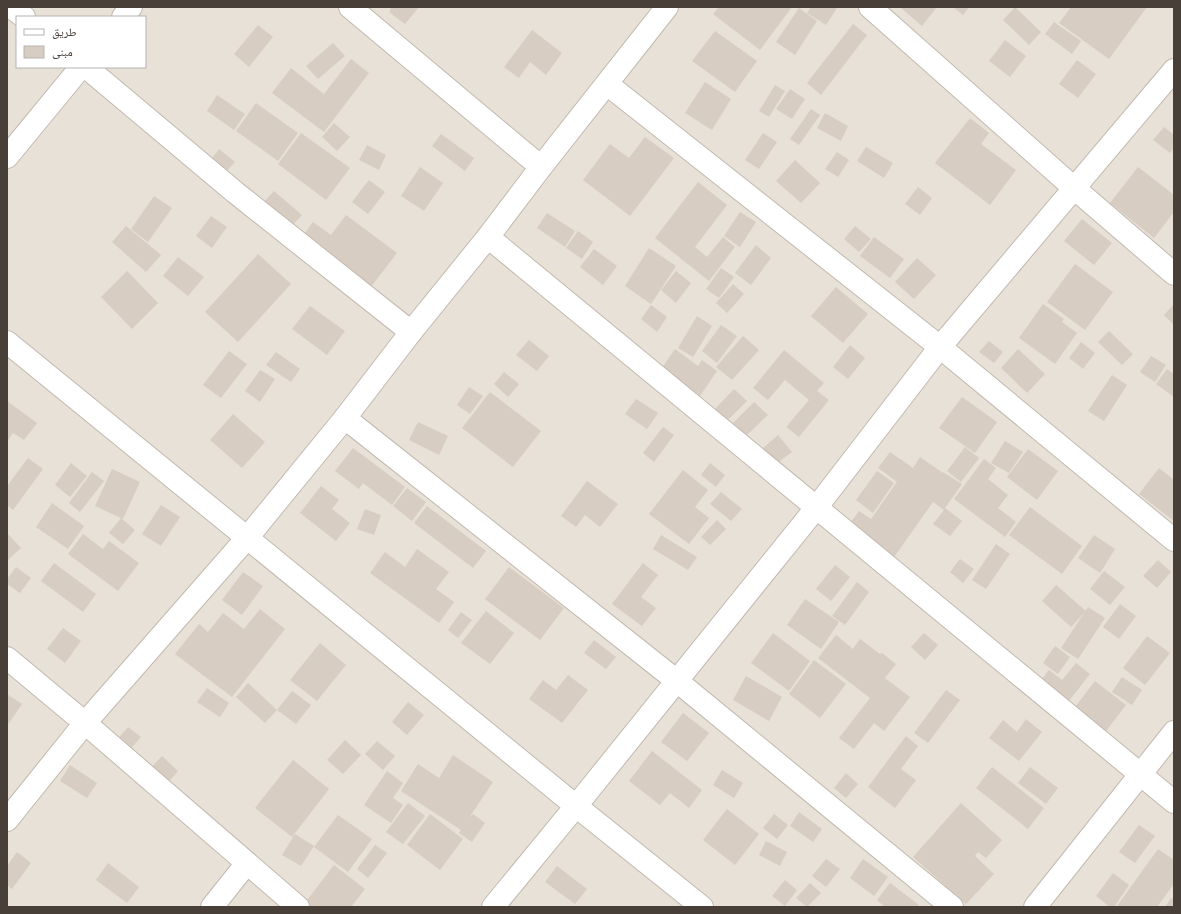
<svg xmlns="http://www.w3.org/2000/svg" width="1181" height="914" font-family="'Space Grotesk','Noto Naskh Arabic',sans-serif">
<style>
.residential{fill:#e8e1d7;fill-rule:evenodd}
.building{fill:#d8cdc2}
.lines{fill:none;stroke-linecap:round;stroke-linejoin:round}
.street-casing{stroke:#c2b9af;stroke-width:24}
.street{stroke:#fff;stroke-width:22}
</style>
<rect width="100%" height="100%" fill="#f4f0e9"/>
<path class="residential" d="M 7,7 L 1174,7 L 1174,907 L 7,907 ZM 17,17 L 145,17 L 145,67 L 17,67 Z"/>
<g class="building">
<polygon points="392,7 419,7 405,24 389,12"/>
<polygon points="719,7 792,7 760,50 713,14"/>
<polygon points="811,7 836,7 837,8 826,25 807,13"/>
<polygon points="900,7 937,7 922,26"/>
<polygon points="953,7 969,7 963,15"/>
<polygon points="1015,7 1041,32 1029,45 1003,20"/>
<polygon points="1071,7 1147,7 1109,59 1059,23"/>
<polygon points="799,8 817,21 795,55 776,42"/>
<polygon points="1054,22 1081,41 1072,54 1045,34"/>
<polygon points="853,24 867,35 821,95 807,83"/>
<polygon points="258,25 273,37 249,67 234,54"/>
<polygon points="532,30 562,53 546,75 530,62 519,78 504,67"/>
<polygon points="715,31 757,61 735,92 692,61"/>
<polygon points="1005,40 1026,56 1010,77 989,61"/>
<polygon points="333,43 345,56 318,79 306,66"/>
<polygon points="351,59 369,73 324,132 272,93 291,68 324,94"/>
<polygon points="1077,60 1096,74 1078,98 1059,84"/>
<polygon points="705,82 731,99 712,130 685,113"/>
<polygon points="775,85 785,91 769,117 759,111"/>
<polygon points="790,89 805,99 792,119 776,109"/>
<polygon points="217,95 245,114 234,130 207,111"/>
<polygon points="256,103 298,133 278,161 236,131"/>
<polygon points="811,109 820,115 799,145 790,139"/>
<polygon points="825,113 848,126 841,141 817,128"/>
<polygon points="970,118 989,133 981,144 1016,170 990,205 935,163"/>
<polygon points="334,123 350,137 337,151 322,137"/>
<polygon points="1164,127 1174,135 1174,148 1170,153 1153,140"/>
<polygon points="301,133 350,168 326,200 278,164"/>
<polygon points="763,133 777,142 759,169 745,160"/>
<polygon points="441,134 474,158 465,171 432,146"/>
<polygon points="645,137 674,158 630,216 583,180 610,144 629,158"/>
<polygon points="367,145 386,155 379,170 359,160"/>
<polygon points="866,147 893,163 884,178 857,161"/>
<polygon points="219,149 235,162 225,173 210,161"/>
<polygon points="837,152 849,160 838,177 825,169"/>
<polygon points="795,160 820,183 801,203 776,181"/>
<polygon points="420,167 443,183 424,211 401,196"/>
<polygon points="1138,167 1174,195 1174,212 1154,238 1110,203"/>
<polygon points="369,180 385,192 368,214 352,202"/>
<polygon points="698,182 727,205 695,247 707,257 723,237 735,247 709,281 655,238"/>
<polygon points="918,187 932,198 920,215 905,204"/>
<polygon points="274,191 302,215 290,228 262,204"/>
<polygon points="154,196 172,208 148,242 131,229"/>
<polygon points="740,212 756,222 740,247 724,236"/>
<polygon points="547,213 575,231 565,247 537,228"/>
<polygon points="346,215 397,253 370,288 302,237 313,222 331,235"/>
<polygon points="211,216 227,227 212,248 196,236"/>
<polygon points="1082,219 1112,243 1094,265 1064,241"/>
<polygon points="126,226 161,255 146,272 112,242"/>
<polygon points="855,226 871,239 859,252 844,239"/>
<polygon points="578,231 593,242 582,259 566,248"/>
<polygon points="874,237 904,259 890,278 860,256"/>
<polygon points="756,245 771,258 751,285 735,273"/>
<polygon points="649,248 676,266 651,304 625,286"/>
<polygon points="594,249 617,266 603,285 580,267"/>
<polygon points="258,254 291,284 238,342 205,312"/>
<polygon points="178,257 204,277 188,296 163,276"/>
<polygon points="917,258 936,275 914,299 895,282"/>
<polygon points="1075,264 1113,292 1085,330 1047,302"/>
<polygon points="721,268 734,277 719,298 706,289"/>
<polygon points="127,271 158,303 132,329 101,297"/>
<polygon points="676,271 691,283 676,303 661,290"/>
<polygon points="733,284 744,294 727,313 716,303"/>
<polygon points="836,287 868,314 843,343 811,316"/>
<polygon points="1043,304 1064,319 1062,322 1077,333 1055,364 1019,338"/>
<polygon points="1174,304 1174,325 1164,315"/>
<polygon points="651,305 667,317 657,332 641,319"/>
<polygon points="310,306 345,331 327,355 292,329"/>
<polygon points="697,316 712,326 693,357 678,348"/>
<polygon points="721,325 737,336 717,363 702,351"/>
<polygon points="1109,331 1133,354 1122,365 1098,342"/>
<polygon points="743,336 759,350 732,380 716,367"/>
<polygon points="529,340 549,356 537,371 516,355"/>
<polygon points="989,341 1003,352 994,363 979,352"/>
<polygon points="1081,342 1095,353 1083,369 1069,358"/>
<polygon points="850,345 865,358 848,379 833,367"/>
<polygon points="675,349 698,366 702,360 717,371 700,396 662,368"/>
<polygon points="1018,349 1045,374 1027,393 1001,368"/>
<polygon points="784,350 824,383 817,391 829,400 799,437 786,427 809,400 785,380 768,400 753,388"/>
<polygon points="229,351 247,364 221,398 203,385"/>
<polygon points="276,352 300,369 291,382 266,365"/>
<polygon points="1151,356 1166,365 1155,382 1140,372"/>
<polygon points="1167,369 1174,374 1174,397 1156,384"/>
<polygon points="260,370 275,379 260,402 245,391"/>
<polygon points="504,372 519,384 508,397 494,384"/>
<polygon points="1112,375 1127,385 1104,421 1088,411"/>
<polygon points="469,387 483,396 470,414 457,405"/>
<polygon points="734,389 747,401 726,422 714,410"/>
<polygon points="490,392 541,431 513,467 462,428"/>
<polygon points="962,397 997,422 975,453 939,428"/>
<polygon points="636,399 658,413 647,429 625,414"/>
<polygon points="7,401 37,423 24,440 13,433 7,442"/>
<polygon points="754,402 768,415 746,436 733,423"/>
<polygon points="233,414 265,442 242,468 210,440"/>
<polygon points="418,422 448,436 439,455 409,440"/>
<polygon points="663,427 674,435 654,462 643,453"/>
<polygon points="778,435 792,452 776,464 763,448"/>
<polygon points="1005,441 1023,452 1009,473 991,463"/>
<polygon points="965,447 979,458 961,482 947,471"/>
<polygon points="353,448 405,487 392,505 363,483 359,489 335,471"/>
<polygon points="1028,449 1058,471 1037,500 1007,477"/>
<polygon points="890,452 913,468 920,457 943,473 943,472 962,484 945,508 962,521 950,536 933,524 944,510 933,502 892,560 846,529 859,511 871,519 897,482 878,468"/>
<polygon points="28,458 43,469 13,510 7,505 7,486"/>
<polygon points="984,459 996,468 988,479 1008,495 998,508 1016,522 1005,537 954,499"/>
<polygon points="71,463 87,476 70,497 55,485"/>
<polygon points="710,463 725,475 716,487 701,475"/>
<polygon points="1159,468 1174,480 1174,521 1139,494"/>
<polygon points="112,469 140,482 123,519 95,506"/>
<polygon points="683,470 708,490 695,507 709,518 689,544 649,514"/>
<polygon points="877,471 894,483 873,513 856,500"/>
<polygon points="92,472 104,481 80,512 69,503"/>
<polygon points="587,481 618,504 600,527 585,515 576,527 561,516"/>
<polygon points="321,486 339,500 332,509 350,523 336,541 300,513"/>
<polygon points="407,488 426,502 412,521 393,506"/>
<polygon points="721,492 742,509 731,521 710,504"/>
<polygon points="52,503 84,526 68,549 36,527"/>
<polygon points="161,505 180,517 161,546 142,534"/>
<polygon points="427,506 486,551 473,568 414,523"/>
<polygon points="1030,507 1082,546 1062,574 1009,535"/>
<polygon points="365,509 381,515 374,535 357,529"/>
<polygon points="121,518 135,530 123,544 109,533"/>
<polygon points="717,520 726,529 710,545 701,537"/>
<polygon points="7,533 21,548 7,561"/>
<polygon points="83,534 103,549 109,541 139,563 118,591 68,554"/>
<polygon points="661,535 697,557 688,570 653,549"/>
<polygon points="1094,535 1115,549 1100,573 1078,558"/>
<polygon points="996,544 1010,554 986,589 972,580"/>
<polygon points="417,549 449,572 436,589 454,602 439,623 370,573 385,552 405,567"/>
<polygon points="960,559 974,569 963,583 950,572"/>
<polygon points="1158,560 1171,572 1157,588 1143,576"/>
<polygon points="54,563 96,594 83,612 41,581"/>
<polygon points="643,563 658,575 641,597 656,608 642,626 612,604"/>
<polygon points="835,565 850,577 831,601 816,589"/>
<polygon points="16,567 31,578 20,593 7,584 7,579"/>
<polygon points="509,567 564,608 540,640 485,599"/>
<polygon points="1104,571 1125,587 1110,605 1090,589"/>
<polygon points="243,572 263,586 242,615 222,600"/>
<polygon points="857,582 869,592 845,625 832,616"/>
<polygon points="1056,585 1086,611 1071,627 1042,601"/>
<polygon points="805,599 839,622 821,649 787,625"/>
<polygon points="1120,604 1136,616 1119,639 1103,627"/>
<polygon points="1088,607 1105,618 1078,659 1061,648"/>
<polygon points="260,609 285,629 232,697 175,654 199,624 208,632 223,613 244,629"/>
<polygon points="486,611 514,633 490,664 461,643"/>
<polygon points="461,612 472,620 458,638 448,630"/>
<polygon points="63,628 81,641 65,663 47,649"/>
<polygon points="773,633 810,661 789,691 751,663"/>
<polygon points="924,633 938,645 925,660 911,647"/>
<polygon points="836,635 853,649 860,639 880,654 882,653 896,664 885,678 910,697 884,731 874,723 854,749 839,738 870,698 818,658"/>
<polygon points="1147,636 1170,653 1145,685 1123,668"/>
<polygon points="594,640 616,657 606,669 584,653"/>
<polygon points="320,643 346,665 317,701 290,680"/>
<polygon points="1055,646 1070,657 1058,674 1043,663"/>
<polygon points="814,660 846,684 820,718 789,694"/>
<polygon points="1076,663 1090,674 1065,706 1038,684 1049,670 1062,680"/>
<polygon points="568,675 588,690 562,723 529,699 543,680 556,690"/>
<polygon points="746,676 782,697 769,721 733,700"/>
<polygon points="1122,677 1142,690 1132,705 1112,692"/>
<polygon points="1095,681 1126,705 1103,735 1072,711"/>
<polygon points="248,683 277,710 265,723 236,697"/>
<polygon points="207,688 229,703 220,717 197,702"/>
<polygon points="946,690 960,700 928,743 914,733"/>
<polygon points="292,691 311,705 296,724 277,710"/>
<polygon points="7,694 22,704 7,726"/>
<polygon points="408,702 424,715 407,735 392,722"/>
<polygon points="683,713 709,733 687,761 661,742"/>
<polygon points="1026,719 1042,732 1019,761 989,738 1003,720 1017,732"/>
<polygon points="128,727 141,737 126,754 114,743"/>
<polygon points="906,736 918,746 901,769 916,780 895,808 868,787"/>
<polygon points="345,740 361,755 343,774 327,760"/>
<polygon points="377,741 395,756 383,770 365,754"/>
<polygon points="652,751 702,790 689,808 670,793 660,805 629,781"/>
<polygon points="453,755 493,782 469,818 473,814 485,823 472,842 459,833 461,830 401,791 418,764 439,778"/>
<polygon points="162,756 178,771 164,787 148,771"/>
<polygon points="293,760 329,789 292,837 255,808"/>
<polygon points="70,765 97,783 87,798 60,781"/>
<polygon points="992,767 1044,808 1028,829 976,788"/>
<polygon points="1030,767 1058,788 1046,804 1018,783"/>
<polygon points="722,770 743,783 734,798 713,785"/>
<polygon points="387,771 403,783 393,798 403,805 391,823 364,805"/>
<polygon points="846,773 858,784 846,798 834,788"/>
<polygon points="408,803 425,816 403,844 386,832"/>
<polygon points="961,803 1002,840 986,858 978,852 975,856 994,874 966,904 913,857"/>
<polygon points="727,809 759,834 735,865 703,840"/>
<polygon points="799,812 822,829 813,842 790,826"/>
<polygon points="430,814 463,839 440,870 407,845"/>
<polygon points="774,814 788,825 777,839 763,828"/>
<polygon points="338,815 372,839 348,872 314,847"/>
<polygon points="1139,825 1155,836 1135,863 1119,852"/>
<polygon points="295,834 314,846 301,866 282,855"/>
<polygon points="766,841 787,852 780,866 759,855"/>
<polygon points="375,845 387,853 368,878 357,869"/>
<polygon points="1158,849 1174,860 1174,884 1157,907 1118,907 1117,906"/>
<polygon points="17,852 31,863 12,889 7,885 7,866"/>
<polygon points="826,859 840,869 826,887 812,876"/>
<polygon points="863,859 888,877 874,896 850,878"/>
<polygon points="108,863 139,887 127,903 96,880"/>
<polygon points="334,865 365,889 351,907 308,907 304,904"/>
<polygon points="557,866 587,889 575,904 545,882"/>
<polygon points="1113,873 1129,885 1114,907 1110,907 1096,896"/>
<polygon points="785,880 797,890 785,906 772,896"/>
<polygon points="810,883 821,893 807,907 796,898"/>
<polygon points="890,883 919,905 917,907 885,907 877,900"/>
<polygon points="1171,898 1174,900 1174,907 1165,907"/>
</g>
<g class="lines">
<defs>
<g id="street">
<polyline points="11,7 24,17"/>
<polyline points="350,7 541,167"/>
<polyline points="870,7 1074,188 1174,274"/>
<polyline points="123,17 131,7"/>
<polyline points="86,67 236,193 411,332"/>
<polyline points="607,84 940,347 1174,540"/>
<polyline points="7,157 81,67"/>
<polyline points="488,237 1174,802"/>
<polyline points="7,342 576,806 702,907"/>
<polyline points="345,418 677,681 952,907"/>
<polyline points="7,658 85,723 298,907"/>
<polyline points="7,820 85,723 247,538 345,418 411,332 488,237 541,167 667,7"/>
<polyline points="212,907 247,863"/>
<polyline points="493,907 576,806 816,508 940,347 1174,70"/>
<polyline points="1035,907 1174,732"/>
</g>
</defs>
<use href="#street" class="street-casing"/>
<use href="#street" class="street"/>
</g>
<rect width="1181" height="914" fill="none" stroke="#484038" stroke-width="16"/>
<rect x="16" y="16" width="130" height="52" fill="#ffffff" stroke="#b6b3af"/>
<rect x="24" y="29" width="20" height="6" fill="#ffffff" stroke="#b6b3af"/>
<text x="52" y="36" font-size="12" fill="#484038">طريق</text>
<rect x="24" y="46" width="20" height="12" fill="#d8cdc2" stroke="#b6b3af"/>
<text x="52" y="56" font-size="12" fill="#484038">مبنى</text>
</svg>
